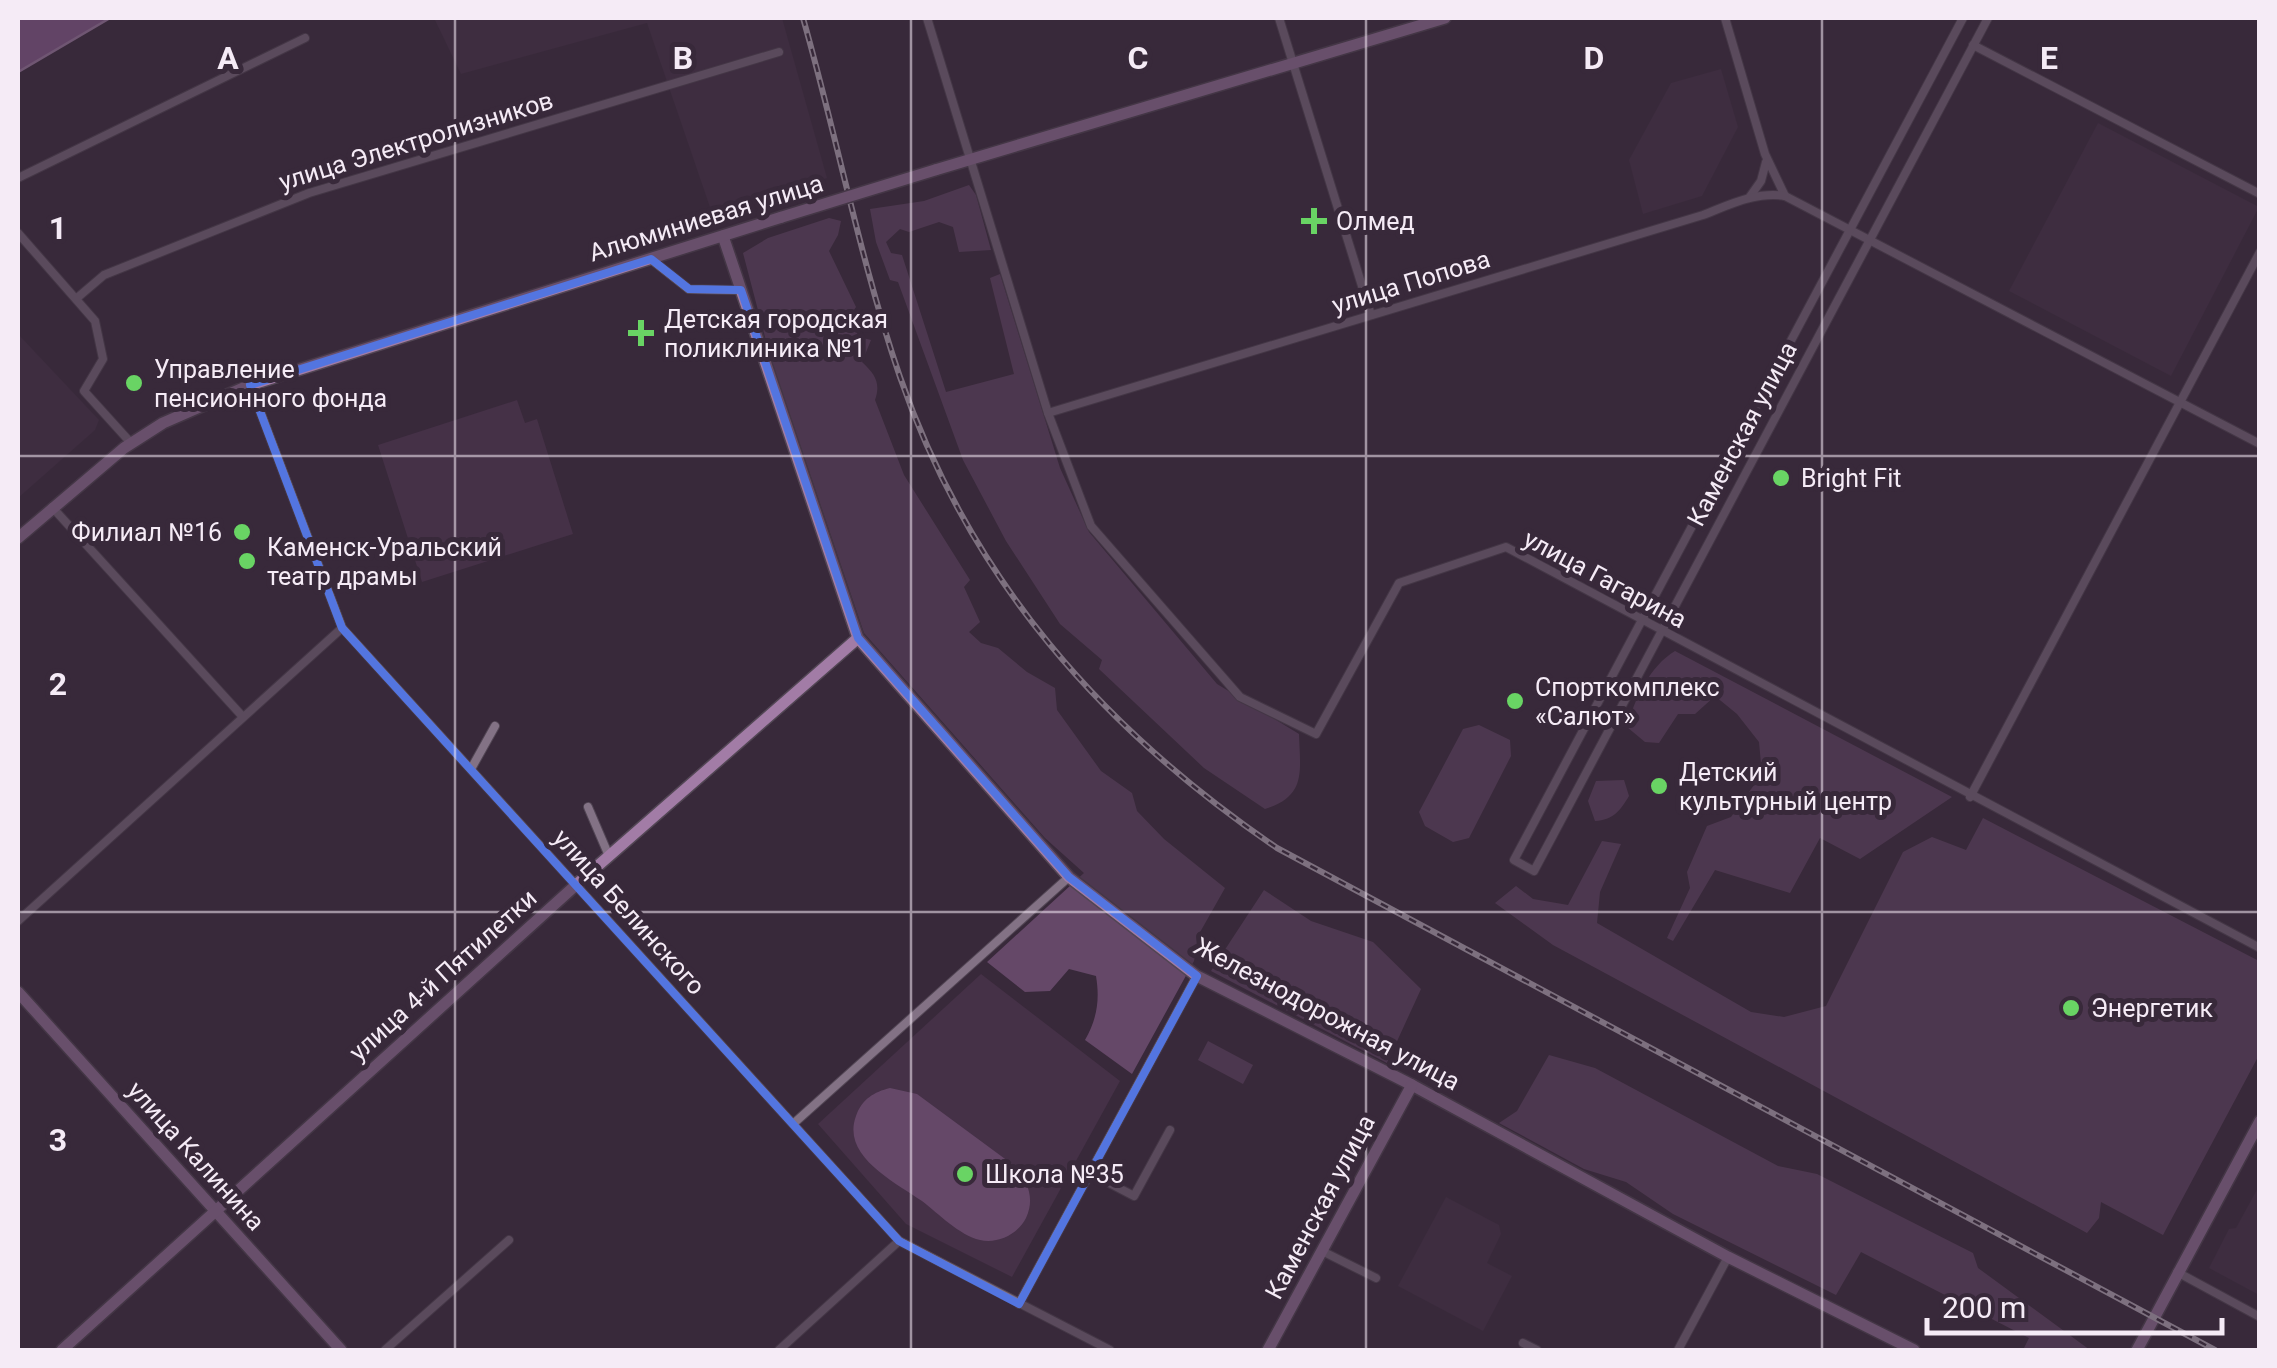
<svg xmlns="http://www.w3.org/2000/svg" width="2277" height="1368" font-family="Roboto,sans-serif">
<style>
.built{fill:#453147}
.green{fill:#654868}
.water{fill:#96649c;stroke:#b28cb7;stroke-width:2.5}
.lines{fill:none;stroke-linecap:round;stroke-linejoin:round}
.street-casing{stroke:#524654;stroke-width:10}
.secondary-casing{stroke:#524654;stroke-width:14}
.street{stroke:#837285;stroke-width:8}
.secondary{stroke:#a27ca6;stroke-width:11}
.rail-casing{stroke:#d1c6d2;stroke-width:6}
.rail{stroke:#38293a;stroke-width:2.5;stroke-dasharray:8;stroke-linecap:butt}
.secondary-bridge-casing{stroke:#524654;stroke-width:14;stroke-linecap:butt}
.secondary-bridge{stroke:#a27ca6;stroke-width:11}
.marked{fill:none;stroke:#5375e0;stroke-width:8;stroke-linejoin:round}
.grid{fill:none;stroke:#f5ebf6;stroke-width:2.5;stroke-opacity:0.55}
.poi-dot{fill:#69d464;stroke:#38293a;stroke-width:4}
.labels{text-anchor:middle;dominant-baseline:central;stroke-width:10;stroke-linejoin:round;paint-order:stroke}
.street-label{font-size:25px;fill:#f5ebf6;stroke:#38293a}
.poi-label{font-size:25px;fill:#f5ebf6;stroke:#38293a;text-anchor:start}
.grid-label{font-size:32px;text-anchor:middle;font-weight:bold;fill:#f5ebf6;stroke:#38293a;stroke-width:10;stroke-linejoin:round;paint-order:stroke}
</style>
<rect width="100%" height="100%" fill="#38293a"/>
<g class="built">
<polygon points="434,18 782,18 827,178 714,219 647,23 461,74"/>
<polygon points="1721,69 1738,127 1702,196 1643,214 1629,160 1671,83"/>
<polygon points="2098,123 2259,207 2171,376 2009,291"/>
<polygon points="18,334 99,420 95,430 18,498"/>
<polygon points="517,400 525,423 537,419 573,534 422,582 378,445"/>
<polygon points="981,974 1120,1081 1012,1277 906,1224 818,1124"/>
<polygon points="2259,1186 2260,1295 2259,1295 2209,1268 2229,1229 2236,1228"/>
<polygon points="1446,1197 1499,1225 1501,1234 1487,1263 1512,1276 1483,1331 1398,1286"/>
</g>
<g class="green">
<path d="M 969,185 L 976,195 L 991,250 L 959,252 L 953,227 L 939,222 L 909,232 L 900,229 L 886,242 L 891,253 L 902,255 L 946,392 L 1014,374 L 990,278 L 1000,274 L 1060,468 L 1089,532 L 1217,684 L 1299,734 C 1300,771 1307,796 1265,809 L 1204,768 L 1099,669 L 1102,660 L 1060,624 L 1006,541 L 963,460 L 898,282 L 890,280 L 876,242 L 870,209 L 924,201 Z"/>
<path d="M 829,218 L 841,221 L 838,235 L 829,251 L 856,307 L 849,317 L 859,337 L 871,340 L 862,362 C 875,374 881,383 875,400 L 904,475 L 970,580 L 964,587 L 980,622 L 969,632 L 981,643 L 998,648 L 1027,672 L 1055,688 L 1057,710 L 1101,771 L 1132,793 L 1137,811 L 1164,839 L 1225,888 L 1199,934 L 1194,961 L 1132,1074 L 1085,1040 C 1097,1019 1100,1000 1096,976 L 1069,969 L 1050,991 L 1025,992 L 987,962 L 1084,873 L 1045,838 L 864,633 L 770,356 L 743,253 L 768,238 Z"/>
<path d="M 1675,651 L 1952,797 L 1860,859 L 1820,838 L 1790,893 L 1715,870 L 1673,941 L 1667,938 L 1690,888 L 1687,872 L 1707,826 L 1731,817 L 1762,774 L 1759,742 L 1737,714 L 1715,696 L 1695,714 L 1678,714 L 1659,743 L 1645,742 L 1627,727 C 1635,698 1650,666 1675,651 Z"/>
<polygon points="1479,725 1510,740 1511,756 1469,838 1453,842 1425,826 1419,812 1463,729"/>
<path d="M 1624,780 L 1629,796 C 1620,811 1613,820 1595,821 L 1588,801 L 1596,781 Z"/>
<polygon points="1983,818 2259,961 2259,1055 2163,1235 2101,1202 2099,1218 2087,1233 1553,945 1495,903 1516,886 1533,899 1568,905 1602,841 1621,844 1600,892 1597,923 1751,1012 1784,1017 1826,1006 1903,852 1932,837 1966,850"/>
<polygon points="1264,890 1311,921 1373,942 1421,989 1387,1063 1211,971"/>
<polygon points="1208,1041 1253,1065 1243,1084 1198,1060"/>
<polygon points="1549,1055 1595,1068 1778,1166 1817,1174 1973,1253 1978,1268 2090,1350 2023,1350 2029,1338 1861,1252 1836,1295 1673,1214 1626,1182 1584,1169 1499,1123 1517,1111"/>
<path d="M 890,1088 L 917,1094 L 1016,1167 C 1028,1182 1035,1199 1026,1218 C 1018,1234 998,1244 980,1240 C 959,1235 939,1214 922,1201 C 895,1182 841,1156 856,1116 C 862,1099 874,1092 890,1088 Z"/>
</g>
<polygon class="water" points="18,18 110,18 18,72"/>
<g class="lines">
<defs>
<g id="street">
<polyline points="927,18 1048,413 1091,526 1240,697 1316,734 1399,583 1506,547 2260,948"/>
<polyline points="1279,18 1371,315"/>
<polyline points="1725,18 1765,154 1785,196 2260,444"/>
<polyline points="1963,18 1514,860 1534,871 1988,18"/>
<polyline points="1973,45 2260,194"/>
<polyline points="18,178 305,38"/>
<polyline points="1749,198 1761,181 1766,162"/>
<polyline points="18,233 95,321 103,359 84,391 131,443"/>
<polyline points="651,259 689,289 741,290"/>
<polyline points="77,298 104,275 309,193 779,52"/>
<polyline points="250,385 342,628 899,1241 1110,1350"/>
<path d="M 1048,413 L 1703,215 C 1729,205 1757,191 1785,196"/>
<polyline points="52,507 243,717"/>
<polyline points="471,769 495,726"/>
<polyline points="1970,797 2260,252"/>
<polyline points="588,807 609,856"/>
<polyline points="18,921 342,628"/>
<polyline points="793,1124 1069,877"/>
<polyline points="1090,1173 1134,1196 1170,1130"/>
<polyline points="1322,1251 1376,1278"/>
<polyline points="2177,1272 2260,1317"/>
<polyline points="1019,1304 1197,976"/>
<polyline points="1523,1343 1537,1350"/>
<polyline points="385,1350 509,1240"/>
<polyline points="779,1350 899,1241"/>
<polyline points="1678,1350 1728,1257"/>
</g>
<g id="secondary">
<polyline points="935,170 1445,18"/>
<polyline points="723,236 858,638 1069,877 1197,976 1412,1085 1728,1257 1914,1350"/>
<polyline points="18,538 124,448 163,423 250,385 782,217"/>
<polyline points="18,992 341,1350"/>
<polyline points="62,1350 577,884 858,638"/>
<polyline points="1268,1350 1412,1085"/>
<polyline points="2137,1350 2260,1121"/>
</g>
</defs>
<use href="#street" class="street-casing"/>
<use href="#secondary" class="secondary-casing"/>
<use href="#street" class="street"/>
<use href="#secondary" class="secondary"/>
<defs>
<path id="rail" d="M 803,18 C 837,137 860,260 900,377 C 970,579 1102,729 1277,848 L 2215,1350"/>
</defs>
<use href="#rail" class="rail-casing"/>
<use href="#rail" class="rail"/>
<defs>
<polyline id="secondary-bridge" points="782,217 935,170"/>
</defs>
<use href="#secondary-bridge" class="secondary-bridge-casing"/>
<use href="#secondary-bridge" class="secondary-bridge"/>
</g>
<path d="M0 0H2277V1368H0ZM 651,259 L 689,289 L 741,290 L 858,638 L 1069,877 L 1197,976 L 1019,1304 L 899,1241 L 342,628 L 250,385 Z" fill="#38293a" fill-opacity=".55" fill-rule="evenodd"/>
<path class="marked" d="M 651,259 L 689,289 L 741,290 L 858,638 L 1069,877 L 1197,976 L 1019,1304 L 899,1241 L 342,628 L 250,385 Z"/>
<path class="grid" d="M 455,18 L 455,1350M 911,18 L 911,1350M 1366,18 L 1366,1350M 1822,18 L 1822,1350M 18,456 L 2260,456M 18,912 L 2260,912"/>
<g class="poi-dot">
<path d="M1309 206h10v10h10v10h-10v10h-10v-10h-10v-10h10z"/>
<path d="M636 318h10v10h10v10h-10v10h-10v-10h-10v-10h10z"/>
<circle cx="134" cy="383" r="10"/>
<circle cx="1781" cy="478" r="10"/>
<circle cx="242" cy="532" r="10"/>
<circle cx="247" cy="561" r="10"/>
<circle cx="1515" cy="701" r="10"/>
<circle cx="1659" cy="786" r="10"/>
<circle cx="2071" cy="1008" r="10"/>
<circle cx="965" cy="1174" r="10"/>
</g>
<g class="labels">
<g class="street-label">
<text transform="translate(416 141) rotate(-17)">улица Электролизников</text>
<text transform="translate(706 218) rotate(-17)">Алюминиевая улица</text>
<text transform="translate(1411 282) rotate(-17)">улица Попова</text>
<text transform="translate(1742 434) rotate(-62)">Каменская улица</text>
<text transform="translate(1605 579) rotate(28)">улица Гагарина</text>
<text transform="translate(629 912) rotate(48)">улица Белинского</text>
<text transform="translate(443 975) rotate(-42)">улица 4-й Пятилетки</text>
<text transform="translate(1327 1014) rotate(28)">Железнодорожная улица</text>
<text transform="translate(196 1156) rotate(48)">улица Калинина</text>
<text transform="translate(1320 1207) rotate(-62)">Каменская улица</text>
</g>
<g class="poi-label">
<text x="1336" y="221">Олмед</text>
<text x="664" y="319">Детская городская<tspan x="664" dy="29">поликлиника №1</tspan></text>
<text x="154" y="369">Управление<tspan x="154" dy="29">пенсионного фонда</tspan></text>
<text x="1801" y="478">Bright Fit</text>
<text x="222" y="532" text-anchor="end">Филиал №16</text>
<text x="267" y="547">Каменск-Уральский<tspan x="267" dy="29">театр драмы</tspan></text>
<text x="1535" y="687">Спорткомплекс<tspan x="1535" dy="29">«Салют»</tspan></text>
<text x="1679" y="772">Детский<tspan x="1679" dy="29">культурный центр</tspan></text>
<text x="2091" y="1008">Энергетик</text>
<text x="985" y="1174">Школа №35</text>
</g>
</g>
<g class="grid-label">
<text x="228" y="69">A</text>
<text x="683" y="69">B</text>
<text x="1138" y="69">C</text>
<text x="1594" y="69">D</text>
<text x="2049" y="69">E</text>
<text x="58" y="239">1</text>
<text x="58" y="695">2</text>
<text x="58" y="1151">3</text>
</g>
<rect width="2277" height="1368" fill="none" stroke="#f5ebf6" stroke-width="40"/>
<path d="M1927 1318v15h295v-15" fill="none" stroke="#f5ebf6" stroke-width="5"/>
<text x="1942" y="1318" font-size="30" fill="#f5ebf6" stroke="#38293a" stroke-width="8" paint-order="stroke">200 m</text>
</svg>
